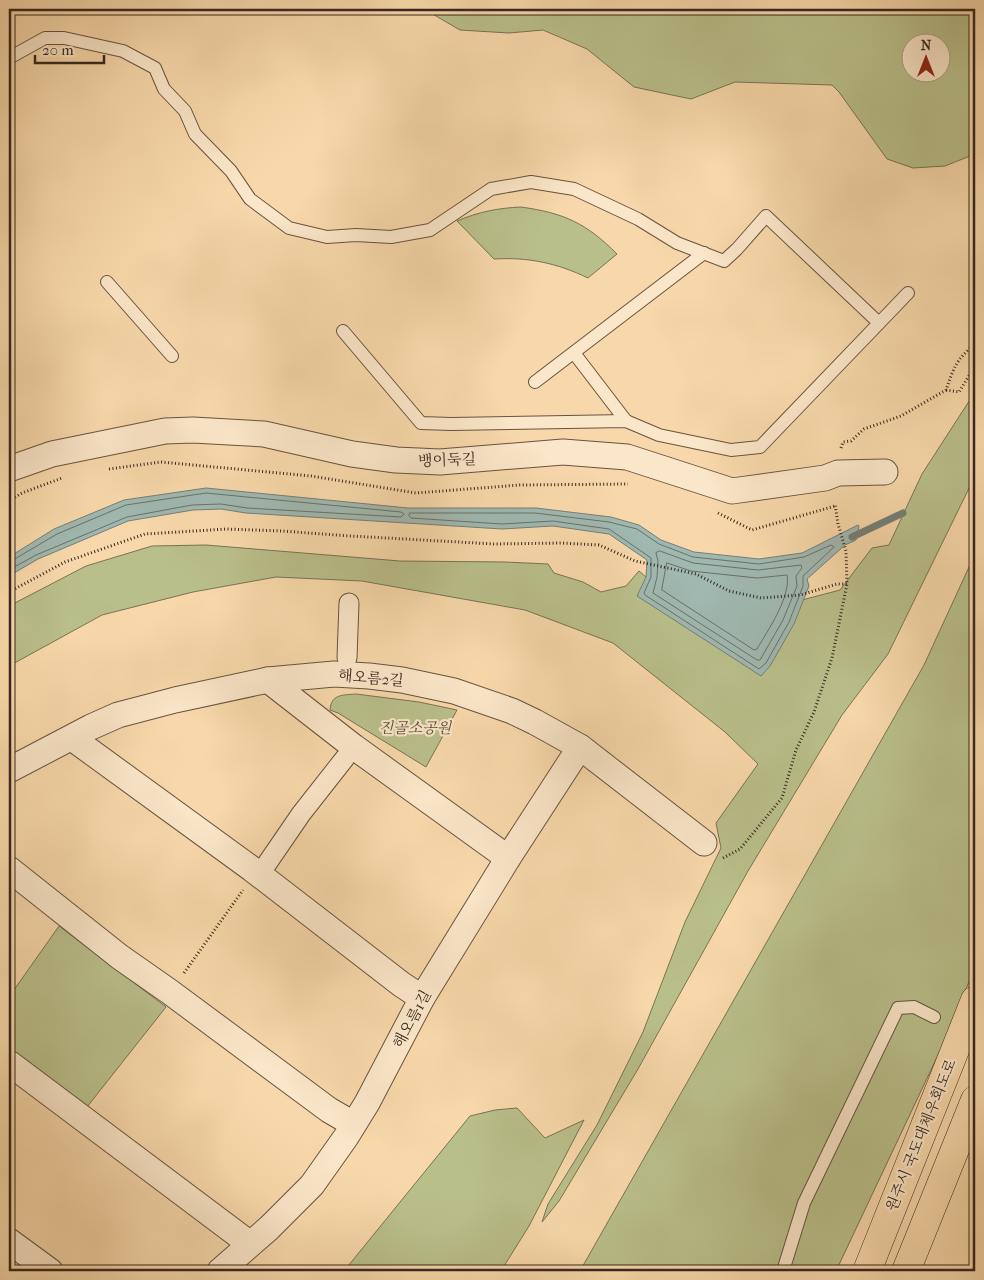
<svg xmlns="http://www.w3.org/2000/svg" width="984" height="1280" font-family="'IM FELL French Canon','Noto Serif KR',serif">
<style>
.green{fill:#b9bf8b;stroke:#787356;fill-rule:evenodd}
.water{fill:#9fb8b0;stroke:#757e77}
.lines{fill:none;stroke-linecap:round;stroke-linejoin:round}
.shore{stroke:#6b7068;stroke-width:1}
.stream{stroke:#757e77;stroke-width:7}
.service-casing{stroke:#675343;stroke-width:14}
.pedestrian-casing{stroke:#675343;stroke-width:21}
.minor-casing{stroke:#675343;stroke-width:27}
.trunk-casing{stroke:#372721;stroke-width:29}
.path{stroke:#372721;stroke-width:3;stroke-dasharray:1 2.5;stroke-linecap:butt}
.service{stroke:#fae6c8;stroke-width:12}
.pedestrian{stroke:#fae6c8;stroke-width:19}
.minor{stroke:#fae6c8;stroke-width:25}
.trunk{stroke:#f8d8aa;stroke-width:28}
.labels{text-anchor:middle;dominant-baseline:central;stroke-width:4.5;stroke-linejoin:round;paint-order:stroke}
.street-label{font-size:15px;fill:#372721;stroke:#fae6c8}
.park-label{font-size:15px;font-style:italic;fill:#584d3c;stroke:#fae6c8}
</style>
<rect width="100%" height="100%" fill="#f8d8aa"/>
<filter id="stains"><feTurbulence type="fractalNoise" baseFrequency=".004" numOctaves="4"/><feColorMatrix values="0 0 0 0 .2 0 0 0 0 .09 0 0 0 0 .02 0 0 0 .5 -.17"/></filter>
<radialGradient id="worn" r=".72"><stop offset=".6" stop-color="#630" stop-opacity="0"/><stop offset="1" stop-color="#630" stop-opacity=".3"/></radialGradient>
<g class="green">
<path d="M 424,9 L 975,9 L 975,154 L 945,166 L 913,168 L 887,159 L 839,92 L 832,85 L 735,82 L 691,99 L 634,87 L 587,49 L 543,30 L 509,33 L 460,30 ZM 942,42 L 942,72 L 912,72 L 912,42 Z"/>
<path d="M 521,207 C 564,213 586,223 617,254 L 588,278 C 557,263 528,257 494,259 L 457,221 C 478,212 498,208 521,207 Z"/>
<polygon points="975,392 975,476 888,654 842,715 748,871 638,1069 559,1201 542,1222 548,1204 597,1125 643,1032 685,922 721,848 716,823 758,764 725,732 613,643 525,610 362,581 276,577 193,592 102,615 9,666 9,606 86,566 152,546 206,545 400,561 505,562 548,564 554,573 583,582 601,592 626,586 639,571 646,577 800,606 802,600 840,590 872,548 889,545 922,474"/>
<polygon points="975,554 975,967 947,1036 836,1271 580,1271 924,665"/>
<path d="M 356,694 L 419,702 L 457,710 L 426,767 L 338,713 L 330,710 C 331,694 343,695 356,694 Z"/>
<polygon points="59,926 166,1007 87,1107 9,1050 9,997"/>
<polygon points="517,1108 545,1138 584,1120 529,1226 501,1271 344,1271 470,1116 495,1110"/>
</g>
<polygon class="water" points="206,488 408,508 536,508 611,517 639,525 661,540 694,552 759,559 802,553 858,525 859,526 856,540 845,545 807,579 809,586 794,624 770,666 761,676 637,596 646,577 647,560 609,534 553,526 502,529 246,513 221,509 193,510 128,521 38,559 9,576 9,557 54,529 124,500"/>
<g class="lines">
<g class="shore">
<polygon points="410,513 535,513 609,522 637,529 659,544 693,557 759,564 804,557 831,545 834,547 803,576 803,586 789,622 766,663 759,669 645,595 644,593 651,577 651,558 609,529 553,521 502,524 411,518 409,516"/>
<polygon points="660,551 693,563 758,570 801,565 802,568 796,576 797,586 783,620 760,660 757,660 653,593 657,577 658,561 656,553"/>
<polyline points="9,561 13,560 57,534 126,505 206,493 401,512 404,514 401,517 247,508 221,504 192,505 127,517 36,555 9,570"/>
<path d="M 667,563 L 691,571 L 757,578 L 787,575 C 791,597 768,630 757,649 L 754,650 L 662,590 Z"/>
</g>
<polyline class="stream" points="852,537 903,513"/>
<defs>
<g id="service">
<polyline points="9,58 45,38 64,38 123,51 155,68 164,89 185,111 195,134 231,171 250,199 289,228 327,237 356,235 391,237 430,230 491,189 531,182 574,189 638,219 677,243 724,261 737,249 766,216 879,323"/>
<polyline points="107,282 172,356"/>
<polyline points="343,331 421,423 451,424 626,421 659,435 731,450 760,447 908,293"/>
<polyline points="574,353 626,421"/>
<polyline points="535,382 704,253"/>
<polyline points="783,1271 804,1203 898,1008 914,1007 934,1017"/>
</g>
<g id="pedestrian">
<polyline points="347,658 349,603"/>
<polyline points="264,868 301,814 345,758"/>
</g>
<g id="minor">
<polyline points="9,469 52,454 165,431 193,430 264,434 352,454 396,460 440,462 563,452 627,457 732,491 825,478 838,473 885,472"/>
<polyline points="268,680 354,747 508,858"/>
<polyline points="72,738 252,869 401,984 422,998"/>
<polyline points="9,770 91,727 118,715 175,700 268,680 334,674 369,676 402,680 454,691 512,711 535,722 580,747 704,843"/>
<polyline points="9,869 120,957 170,992 329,1110 353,1124"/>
<polyline points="9,1063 250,1244"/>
<polyline points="9,1241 50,1271"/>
<polyline points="220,1271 269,1228 312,1185 346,1137 367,1103 422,998 508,858 580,747"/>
</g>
<g id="trunk">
<polyline points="867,1271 975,1000"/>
<polyline points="906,1271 975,1100"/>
</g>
</defs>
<use href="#service" class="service-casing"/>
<use href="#pedestrian" class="pedestrian-casing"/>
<use href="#minor" class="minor-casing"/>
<use href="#trunk" class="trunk-casing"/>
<g class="path">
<polyline points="946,390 959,392 975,366"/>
<path d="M 841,448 L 843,442 L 851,441 L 864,429 L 901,416 L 946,390 C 954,367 956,360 975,344"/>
<polyline points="109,469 161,462 311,476 416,493 520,485 628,484"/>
<polyline points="9,501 22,493 62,478"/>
<polyline points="718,513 752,530 835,506"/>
<polyline points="9,592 65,562 145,534 227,529 282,531 351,536 494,544 561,543 599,545 635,561 696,574 729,591 761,598 800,595 837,584 847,584"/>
<polyline points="723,858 740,849 782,798 796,750 814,712 832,658 847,584 846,551 838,524 835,504"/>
<polyline points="184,973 243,890"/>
</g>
<use href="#service" class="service"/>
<use href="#pedestrian" class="pedestrian"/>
<use href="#minor" class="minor"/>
<use href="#trunk" class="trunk"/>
</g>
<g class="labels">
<g class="street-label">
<text transform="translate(447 460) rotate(-2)">뱅이둑길</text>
<text transform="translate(371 678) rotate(5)">해오름2길</text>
<text transform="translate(412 1019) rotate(-62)">해오름1길</text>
<text transform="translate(921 1135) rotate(-68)">원주시 국도대체우회도로</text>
</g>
<g class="park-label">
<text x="415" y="728">진골소공원</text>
</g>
</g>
<rect width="984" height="1280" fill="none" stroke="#f8d8aa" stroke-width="30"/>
<rect x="10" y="10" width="964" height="1260" fill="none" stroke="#372721" stroke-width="2.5"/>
<rect x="15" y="15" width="954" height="1250" fill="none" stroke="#372721"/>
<g transform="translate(926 58)"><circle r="24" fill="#fae6c8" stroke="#ac9a85"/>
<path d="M0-4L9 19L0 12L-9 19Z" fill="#8f2418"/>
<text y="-8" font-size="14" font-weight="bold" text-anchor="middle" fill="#372721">N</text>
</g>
<path d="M35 55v8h69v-8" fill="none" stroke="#372721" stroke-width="2.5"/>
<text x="42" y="55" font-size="15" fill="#372721" stroke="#fae6c8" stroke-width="4" paint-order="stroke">20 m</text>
<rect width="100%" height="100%" filter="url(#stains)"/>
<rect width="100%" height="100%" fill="url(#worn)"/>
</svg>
